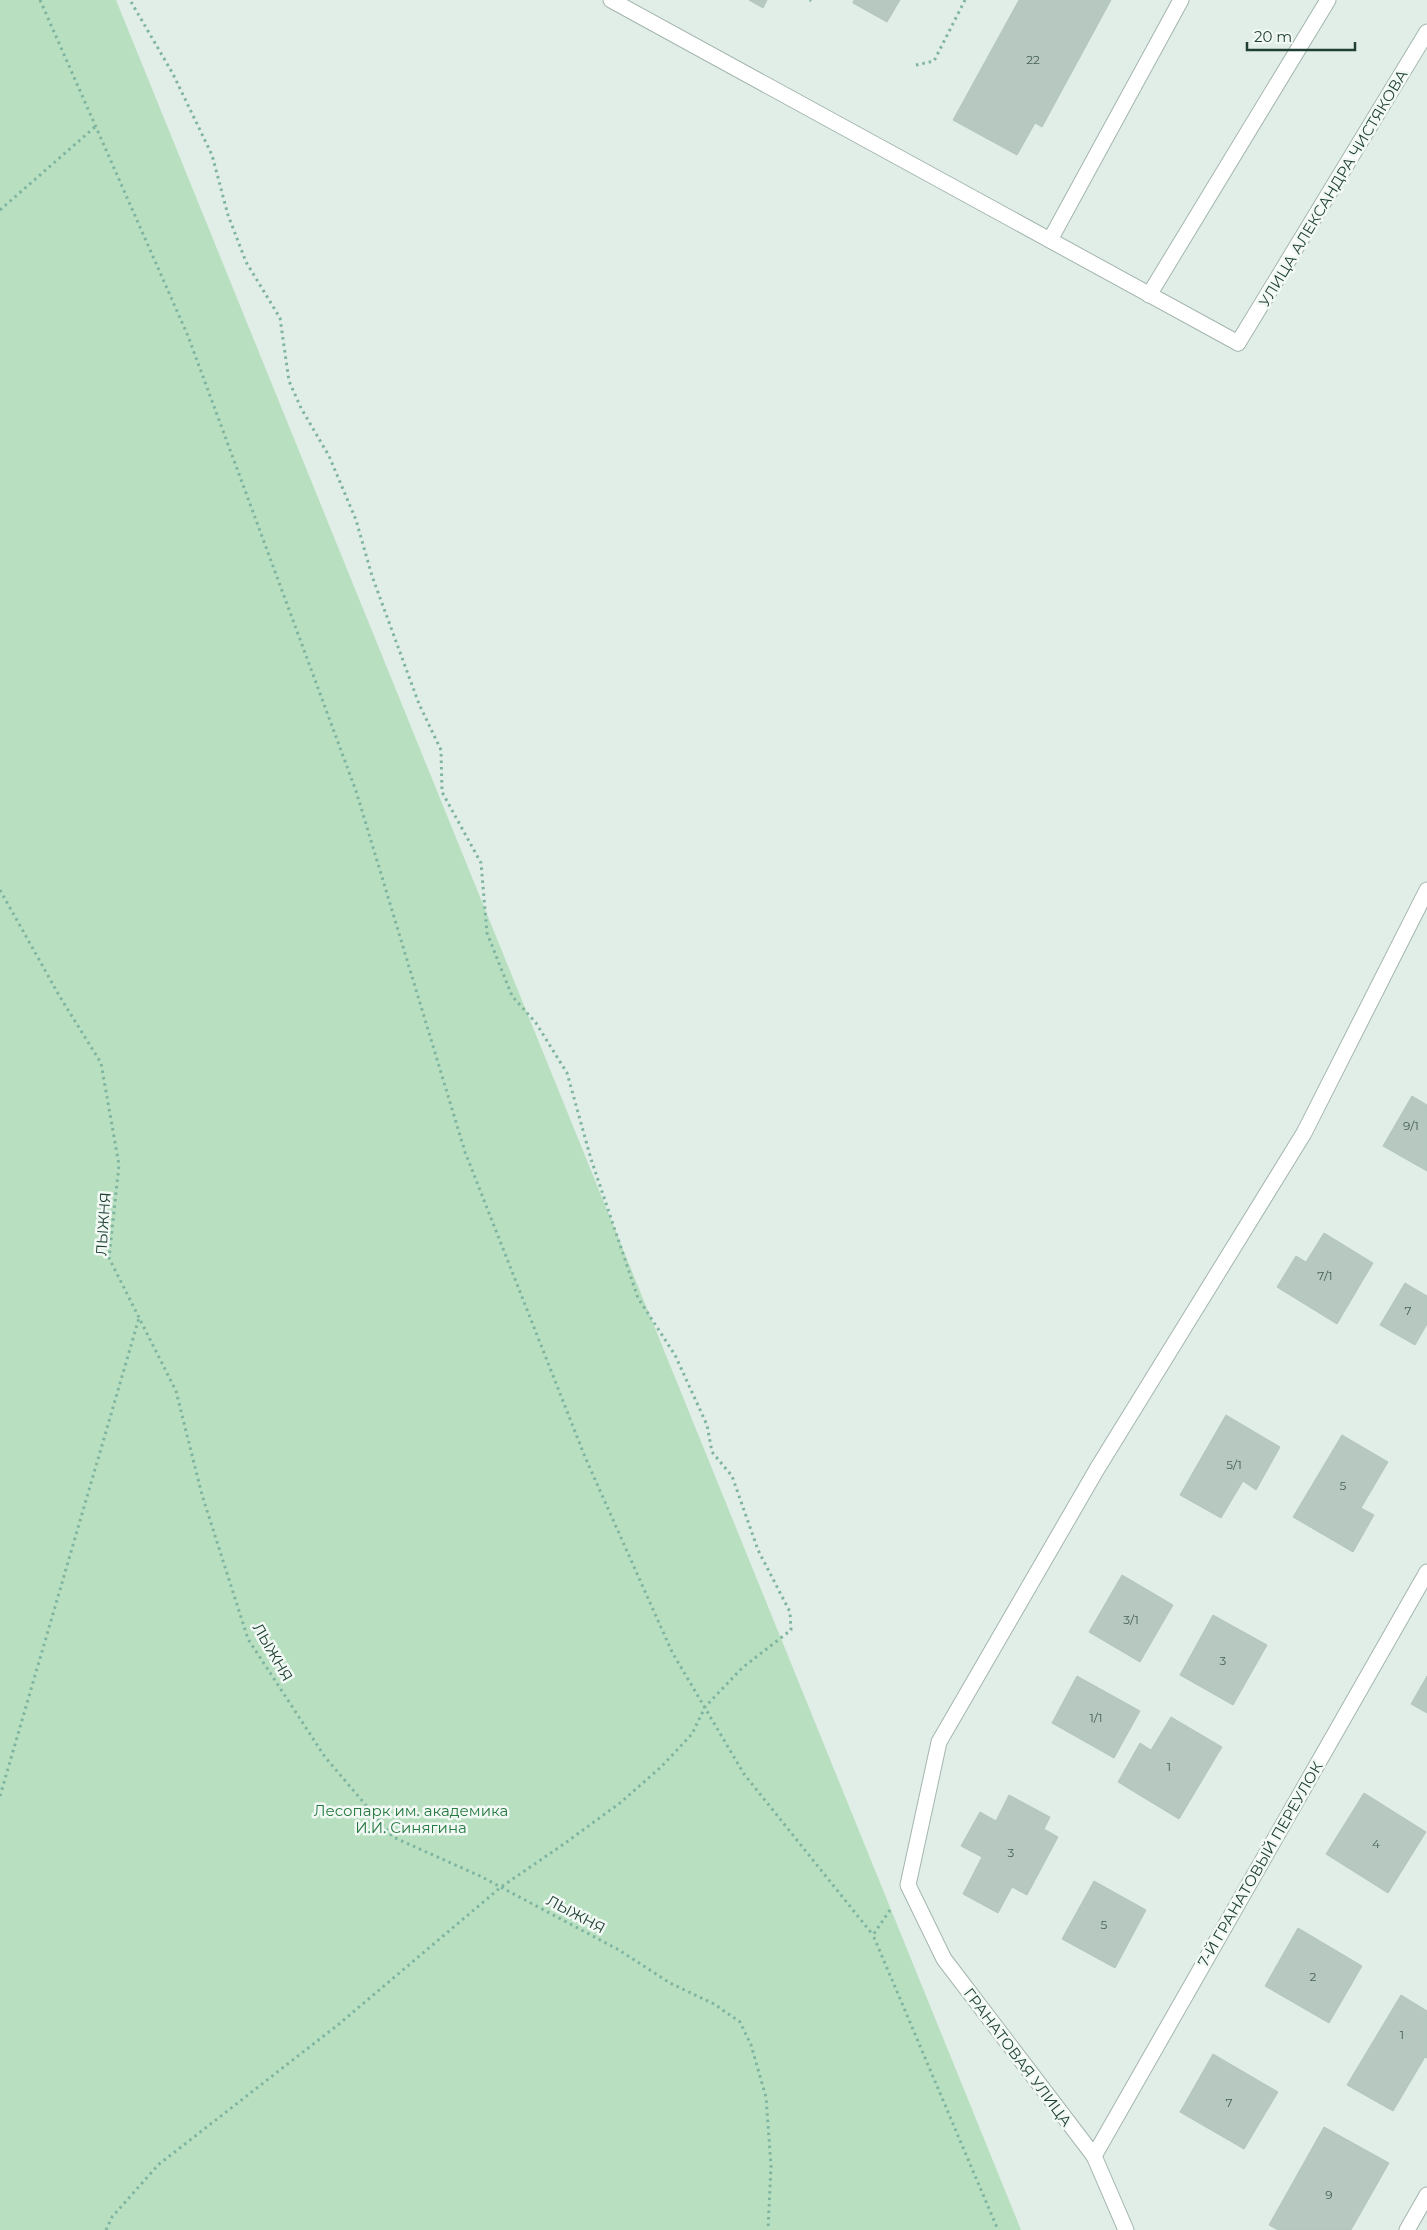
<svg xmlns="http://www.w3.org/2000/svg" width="1427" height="2230" font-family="Montserrat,sans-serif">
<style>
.green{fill:#b8e0c0}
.building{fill:#b6c8c0;stroke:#b3c7be}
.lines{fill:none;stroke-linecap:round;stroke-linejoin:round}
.lane-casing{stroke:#a3b6ae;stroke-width:17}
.street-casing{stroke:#a3b6ae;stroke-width:17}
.path{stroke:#7eb4a0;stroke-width:3;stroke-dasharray:2.5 4;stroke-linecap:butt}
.lane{stroke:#fff;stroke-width:15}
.street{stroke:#fff;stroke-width:15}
.labels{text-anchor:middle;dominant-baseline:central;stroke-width:5;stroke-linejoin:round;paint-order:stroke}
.number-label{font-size:12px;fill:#466258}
.street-label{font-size:15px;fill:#204035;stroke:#f2f9f5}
.park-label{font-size:15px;fill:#267a42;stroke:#f2f9f5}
</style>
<rect width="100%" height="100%" fill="#e1ede7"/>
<polygon class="green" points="0,0 116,0 1021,2230 0,2230"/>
<g class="building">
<polygon points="749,0 767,0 763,8"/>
<polygon points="854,0 900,0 887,22 853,3"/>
<polygon points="1019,0 1111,0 1042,127 1035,123 1017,155 953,120"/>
<polygon points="1412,1096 1427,1105 1427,1171 1383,1146"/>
<polygon points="1324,1233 1373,1263 1337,1324 1277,1287 1296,1256 1306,1262"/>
<polygon points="1405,1283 1427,1296 1427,1324 1415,1345 1380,1325"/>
<polygon points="1226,1415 1280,1447 1256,1490 1243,1481 1221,1518 1180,1495"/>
<polygon points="1342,1435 1388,1462 1361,1508 1374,1515 1353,1552 1293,1517"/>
<polygon points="1122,1575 1173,1605 1140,1662 1089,1632"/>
<polygon points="1213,1615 1267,1645 1233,1705 1180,1675"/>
<polygon points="1077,1676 1140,1711 1114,1758 1052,1723"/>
<polygon points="1427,1676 1427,1713 1411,1704"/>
<polygon points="1171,1717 1222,1747 1179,1819 1118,1782 1140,1743 1151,1750"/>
<polygon points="1364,1793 1426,1832 1388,1893 1326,1854"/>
<polygon points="1009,1795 1050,1817 1044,1829 1058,1837 1027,1895 1012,1887 998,1913 963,1894 982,1857 961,1846 980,1812 996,1821"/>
<polygon points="1094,1881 1146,1910 1115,1968 1062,1939"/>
<polygon points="1298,1928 1362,1966 1329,2023 1265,1986"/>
<polygon points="1401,1995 1427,2011 1427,2058 1425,2057 1393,2111 1347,2085"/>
<polygon points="1213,2054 1278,2092 1244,2149 1180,2112"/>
<polygon points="1324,2127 1389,2163 1351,2230 1278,2230 1269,2225"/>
</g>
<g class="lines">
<defs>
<g id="lane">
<polyline points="611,0 1238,343"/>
<polyline points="1050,240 1181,0"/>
<polyline points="1149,295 1328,0"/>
</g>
<g id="street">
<polyline points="1238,343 1427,32"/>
<polyline points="1094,2156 1427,1572"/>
<polyline points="1126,2230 1094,2156 944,1959 908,1885 939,1742 1097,1469 1304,1133 1427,890"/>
<polyline points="1407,2230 1427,2195"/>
</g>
</defs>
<use href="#lane" class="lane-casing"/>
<use href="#street" class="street-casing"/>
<g class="path">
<polyline points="40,0 188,336 356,791 465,1152 585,1457 672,1652 744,1774 873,1935"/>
<polyline points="810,0 811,1"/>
<polyline points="916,65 934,61 965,0"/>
<polyline points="0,210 96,126"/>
<polyline points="0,890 60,997 101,1063 119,1165 109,1258 176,1391 202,1495 248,1639 325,1757 393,1837 480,1876 619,1950 670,1983 714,2004 740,2022 751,2045 766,2097 771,2166 768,2230"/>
<polyline points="0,1796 139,1318"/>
<polyline points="890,1910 873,1935 998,2230"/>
<polyline points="106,2230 112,2217 158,2165 339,2024 501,1887 561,1846 620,1803 661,1767 692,1734 705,1707 742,1668 791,1630 790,1612 758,1550 732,1476 712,1452 707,1425 675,1355 638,1298 591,1159 567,1073 536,1023 512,996 487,933 481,863 442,792 441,750 419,704 372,576 356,520 329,456 301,408 289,381 280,318 246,262 228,215 212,155 173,74 130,0"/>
</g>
<use href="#lane" class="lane"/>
<use href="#street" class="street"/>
</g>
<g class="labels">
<g class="number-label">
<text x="1033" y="59">22</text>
<text x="1411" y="1125">9/1</text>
<text x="1325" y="1275">7/1</text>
<text x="1408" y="1310">7</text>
<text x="1234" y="1464">5/1</text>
<text x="1343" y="1485">5</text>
<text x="1131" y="1619">3/1</text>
<text x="1223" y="1660">3</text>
<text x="1096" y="1717">1/1</text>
<text x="1169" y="1766">1</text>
<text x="1376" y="1843">4</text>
<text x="1011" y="1852">3</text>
<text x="1104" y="1924">5</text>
<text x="1313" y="1976">2</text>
<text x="1402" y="2034">1</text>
<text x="1229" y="2102">7</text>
<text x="1329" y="2194">9</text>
</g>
<g class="street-label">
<text transform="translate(1333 188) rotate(-59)">УЛИЦА АЛЕКСАНДРА ЧИСТЯКОВА</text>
<text transform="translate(103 1224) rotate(-86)">ЛЫЖНЯ</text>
<text transform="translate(273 1652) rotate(60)">ЛЫЖНЯ</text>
<text transform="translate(1260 1864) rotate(-60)">7-Й ГРАНАТОВЫЙ ПЕРЕУЛОК</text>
<text transform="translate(576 1914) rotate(28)">ЛЫЖНЯ</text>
<text transform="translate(1018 2057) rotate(53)">ГРАНАТОВАЯ УЛИЦА</text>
</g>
<g class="park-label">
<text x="411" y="1810">Лесопарк им. академика<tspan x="411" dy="17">И.И. Синягина</tspan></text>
</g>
</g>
<path d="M1247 42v8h108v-8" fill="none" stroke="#204035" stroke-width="2.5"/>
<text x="1254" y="42" font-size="15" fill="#204035" stroke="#f2f9f5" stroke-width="4" paint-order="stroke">20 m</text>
</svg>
